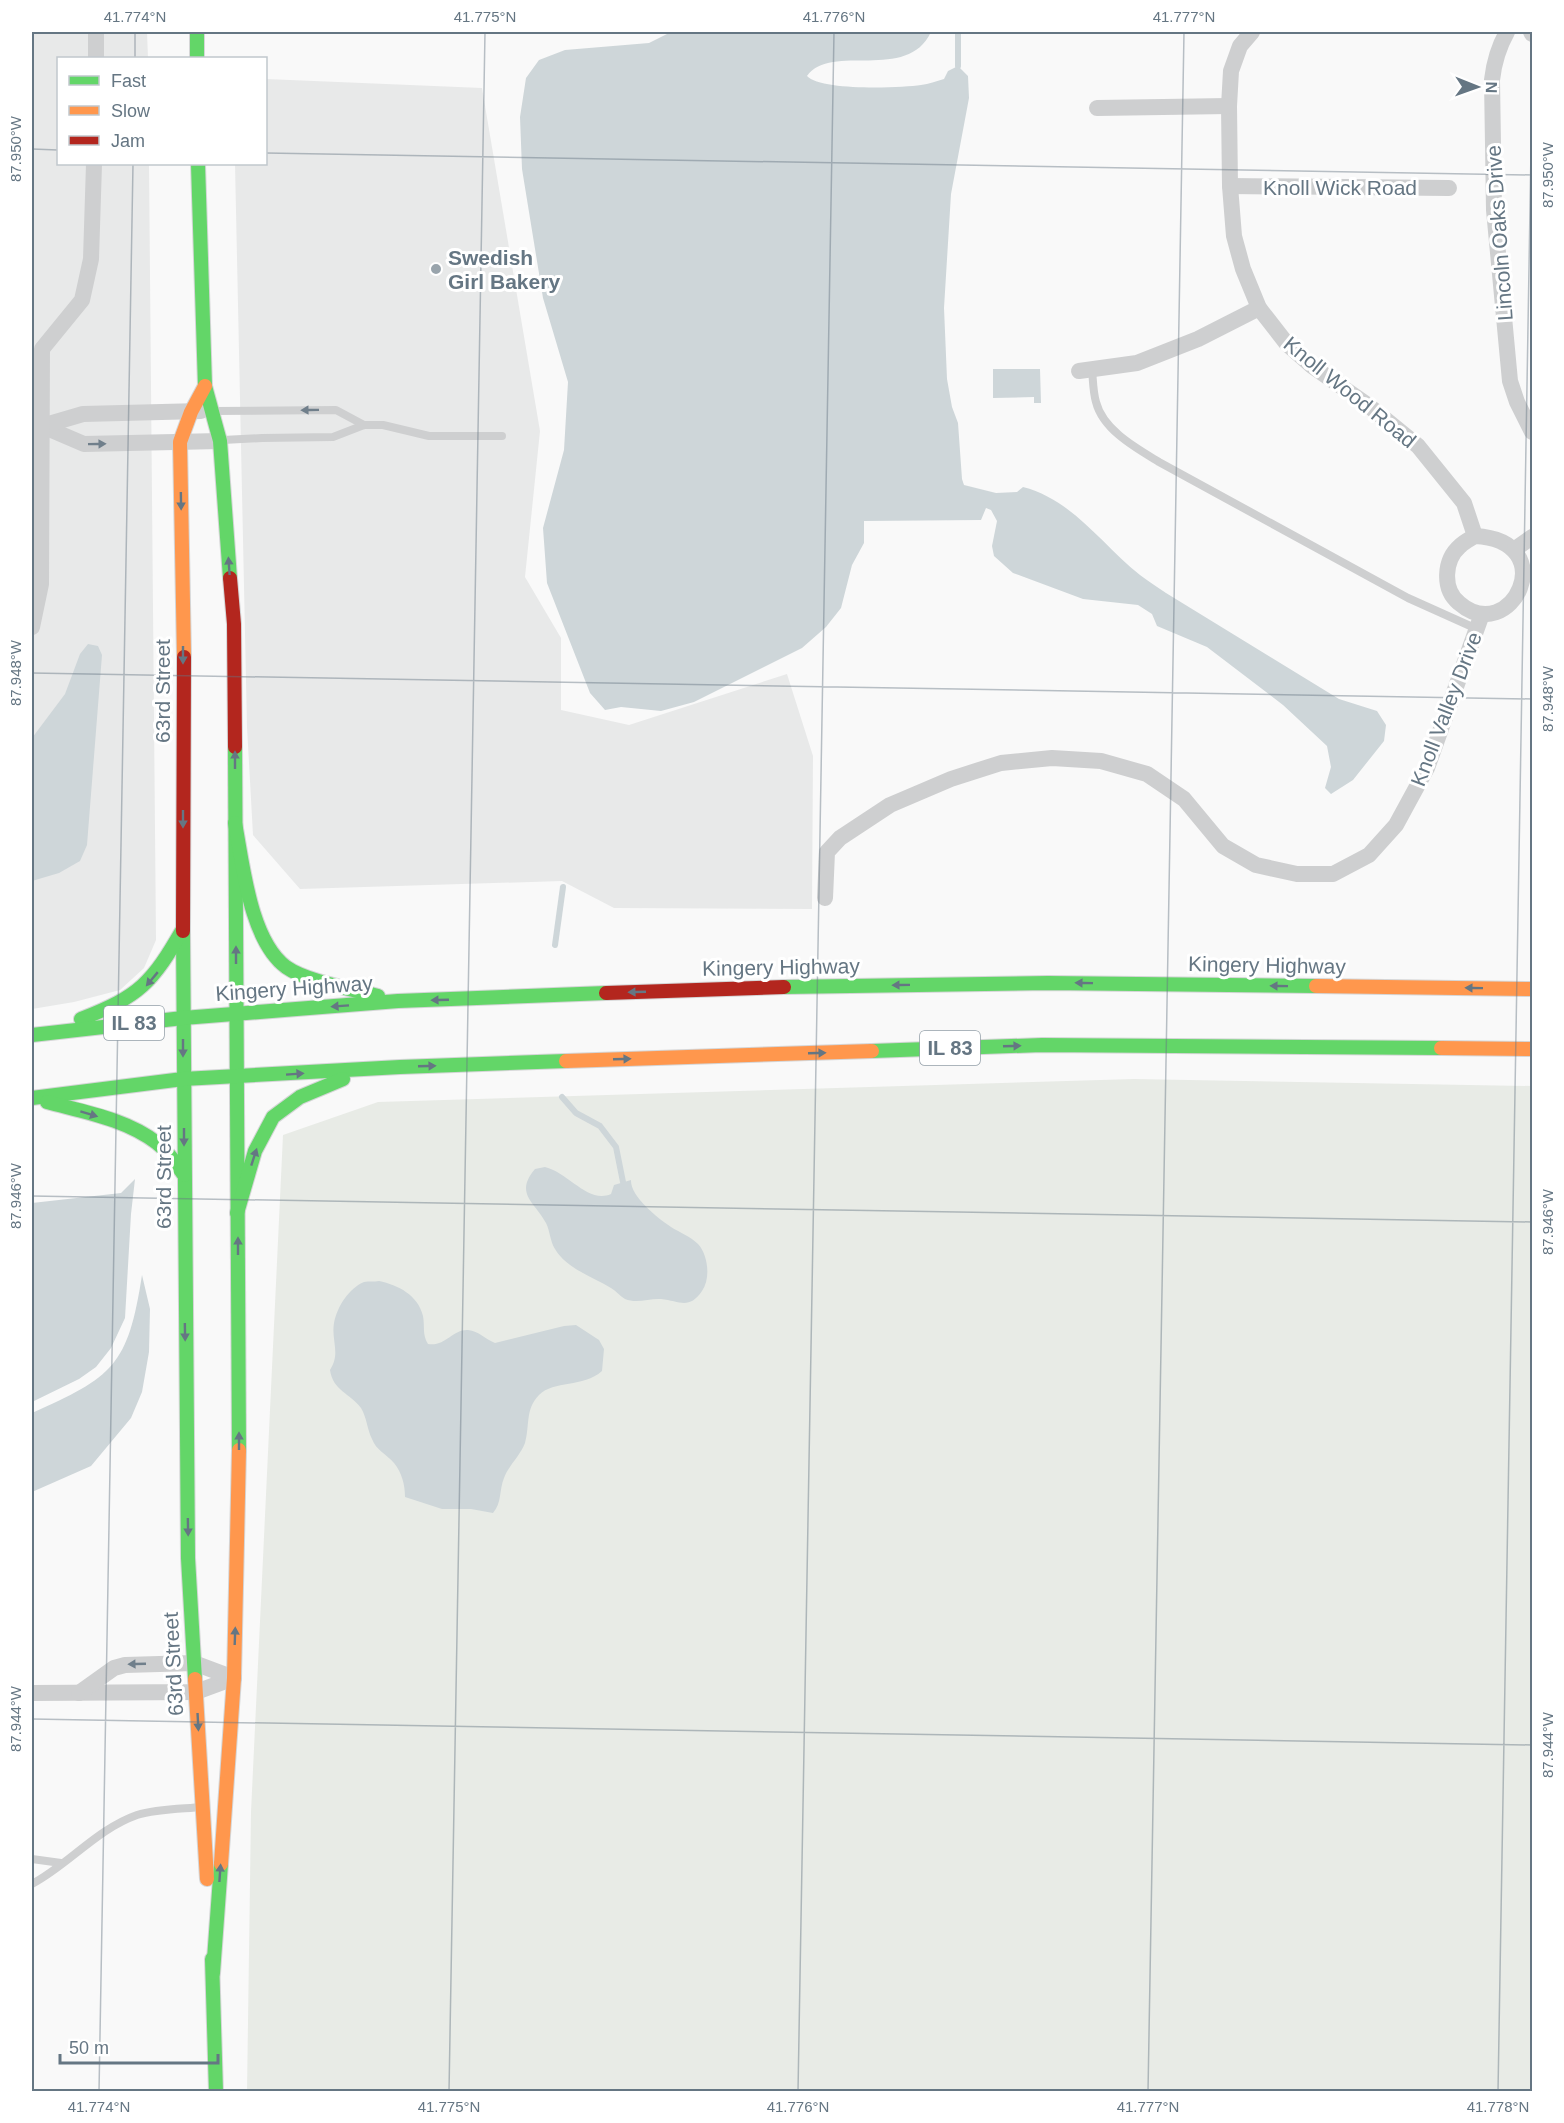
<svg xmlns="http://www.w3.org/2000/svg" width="1564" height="2123" font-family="Arial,sans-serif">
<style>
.built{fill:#e8e9e9}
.green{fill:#e8ebe6}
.water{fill:#ced6d9}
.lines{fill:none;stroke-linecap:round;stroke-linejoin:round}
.stream{stroke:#ced6d9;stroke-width:6}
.fast-casing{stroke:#d5d6d7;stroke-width:16}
.slow-casing{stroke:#d5d6d7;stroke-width:16}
.jam-casing{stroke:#d5d6d7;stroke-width:16}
.lane{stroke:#cecfd0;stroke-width:8}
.street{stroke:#cecfd0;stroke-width:16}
.fast{stroke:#63d668;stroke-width:14}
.slow{stroke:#ff974d;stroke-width:14}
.jam{stroke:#b3261e;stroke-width:14}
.oneway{fill:#707f8b}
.oneway2{fill:#657683}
.ticks{fill:none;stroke:#657683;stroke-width:1.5;stroke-opacity:0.45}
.poi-dot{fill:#99a4ac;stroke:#fff;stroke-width:2}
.labels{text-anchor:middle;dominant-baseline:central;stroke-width:6;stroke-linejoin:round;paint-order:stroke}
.shield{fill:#fff;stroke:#939fa8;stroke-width:1.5}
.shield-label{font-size:20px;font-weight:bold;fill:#657683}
.street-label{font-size:21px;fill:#657683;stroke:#fff}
.poi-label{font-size:21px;font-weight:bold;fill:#657683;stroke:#fff;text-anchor:start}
.neatline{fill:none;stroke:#657683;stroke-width:2}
.ticks-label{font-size:15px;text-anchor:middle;fill:#657683}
</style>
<rect width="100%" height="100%" fill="#f9f9f9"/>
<g class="built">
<polygon points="32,32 147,32 148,58 58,58 58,164 149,164 156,940 144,968 120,990 74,1002 32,1009"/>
<polygon points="266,79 482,88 540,431 525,577 561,638 561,710 629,725 787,674 813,756 812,909 614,908 562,881 300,889 253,835 247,727 235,164 266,164"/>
</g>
<polygon class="green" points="1134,1079 1532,1086 1532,2091 247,2092 251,1812 283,1135 378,1102"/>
<g class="water">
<path d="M 671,32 L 931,32 C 907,83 831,42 807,76 C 820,91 900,88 921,85 C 929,84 936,81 944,79 L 948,71 L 958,66 L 968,76 L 969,98 L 951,194 L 944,308 L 947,379 L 952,407 L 958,423 L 962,479 L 964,485 L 996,493 L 1017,492 L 1023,487 C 1073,500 1101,544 1140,575 C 1148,581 1157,587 1166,593 L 1339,699 L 1377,711 L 1386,725 L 1384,741 L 1353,780 L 1331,794 L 1325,788 L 1331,767 L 1327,746 L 1283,705 L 1207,647 L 1157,626 L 1152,614 L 1138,605 L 1083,599 L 1013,573 L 994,556 L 992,546 L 997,521 L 991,510 L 986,508 L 981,520 L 864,521 L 864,543 L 852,565 L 841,608 L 826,627 L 802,648 L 694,702 L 661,711 L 621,707 L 605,710 L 590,693 L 547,583 L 543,528 L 564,450 L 568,382 L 543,298 L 522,169 L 520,117 L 526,78 L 539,60 L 565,50 L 649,43 Z"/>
<polygon points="993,369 1040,369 1041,403 1034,403 1034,397 993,398"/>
<polygon points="88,644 98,646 102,655 87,845 80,861 59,873 32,881 32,738 65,694 80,654"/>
<path d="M 545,1167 C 569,1173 588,1204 611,1194 L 614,1185 L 631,1180 C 630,1196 657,1218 671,1227 C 679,1232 691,1237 698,1244 C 708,1255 711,1278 702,1291 C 689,1310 680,1301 661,1299 C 650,1298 637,1304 625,1299 C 620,1296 616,1291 611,1288 C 593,1277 567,1269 555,1249 C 550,1241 550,1231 546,1223 C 535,1202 514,1194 535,1169 Z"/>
<polygon points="135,1179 131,1214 125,1318 111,1348 96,1367 79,1379 32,1402 32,1203 121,1193"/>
<path d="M 142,1275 L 150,1309 L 149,1352 L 142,1392 L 131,1418 L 91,1466 L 32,1492 L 32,1413 C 113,1377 128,1366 142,1275 Z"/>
<path d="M 379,1281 C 398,1285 418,1295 423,1316 C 425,1327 422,1334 428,1344 C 445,1347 453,1329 468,1330 C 479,1331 485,1339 495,1343 L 564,1326 L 576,1325 L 599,1340 L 604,1349 L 602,1371 C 583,1388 554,1380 539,1395 C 525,1409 530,1426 525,1443 C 520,1456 509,1465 504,1478 C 499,1490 502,1503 493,1513 L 471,1509 L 442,1509 L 405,1497 C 405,1485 402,1473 394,1463 C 386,1454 376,1450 372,1439 C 367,1429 367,1418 361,1408 C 350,1393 333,1391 330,1370 C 341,1353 331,1341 334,1323 C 337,1307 349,1288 364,1282 C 369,1281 374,1282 379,1281 Z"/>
</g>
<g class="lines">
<g class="stream">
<polyline points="958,66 958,32"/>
<polyline points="555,945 563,887"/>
<polyline points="562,1097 576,1113 600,1126 616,1147 623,1182"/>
</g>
<defs>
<g id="fast">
<polyline points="197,32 197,58"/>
<polyline points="198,164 205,386 220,441 230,578"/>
<polyline points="235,747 239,1450"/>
<path d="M 235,823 C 243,865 250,940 286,967 C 307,982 353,989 378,996"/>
<polyline points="183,931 188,1558 195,1679"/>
<polyline points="784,987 1048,983 1316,986"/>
<path d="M 81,1019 C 140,996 152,983 183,929"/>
<polyline points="32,1035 183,1018 398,1001 606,993"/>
<polyline points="872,1051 1042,1045 1441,1048"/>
<polyline points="32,1098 183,1079 400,1067 566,1061"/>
<path d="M 47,1102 C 84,1112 126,1119 157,1143 C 168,1151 176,1164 184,1175"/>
<polyline points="237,1213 255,1151 273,1117 300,1097 343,1079"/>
<polyline points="212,1959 216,2092"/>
<polyline points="213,1973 221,1864"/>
</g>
<g id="slow">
<polyline points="184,657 180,442 191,412 205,386"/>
<polyline points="1316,986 1532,989"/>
<polyline points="1441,1048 1532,1049"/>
<polyline points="566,1061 872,1051"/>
<polyline points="195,1679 207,1879"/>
<polyline points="221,1864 234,1678 239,1450"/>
</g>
<g id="jam">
<polyline points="230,578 234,624 235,747"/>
<polyline points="183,931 184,657"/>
<polyline points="606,993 784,987"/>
</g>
</defs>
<use href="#fast" class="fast-casing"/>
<use href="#slow" class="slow-casing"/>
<use href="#jam" class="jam-casing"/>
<g class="lane">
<path d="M 1092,369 C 1093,380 1093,392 1096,402 C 1103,430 1136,448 1159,462 L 1408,598 L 1477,629"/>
<polyline points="213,411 336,410 364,425"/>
<polyline points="223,440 262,438 333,437 364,425 383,425 429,436 502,436"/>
<polyline points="32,1859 61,1863"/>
<path d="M 32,1884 C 68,1865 97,1829 137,1815 C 157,1809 181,1809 202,1807"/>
</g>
<g class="street">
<polyline points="1252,32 1240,46 1231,71 1229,106 1230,186 1234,236 1243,269 1259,308 1287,344 1312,366 1369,406 1418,446 1464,503 1475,536"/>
<path d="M 1507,32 C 1498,48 1494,62 1492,80 L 1494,210 L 1510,381 L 1517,402 L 1532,432"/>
<polyline points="1531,32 1532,34"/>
<polyline points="96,58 96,32"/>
<polyline points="1097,108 1229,106"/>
<polyline points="1230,186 1449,188"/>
<polyline points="1079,371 1137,363 1198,339 1259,308"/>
<polyline points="42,426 84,444 220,441"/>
<polyline points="42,426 83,414 201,411"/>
<path d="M 1475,536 C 1564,541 1511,648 1459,603 C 1442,589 1444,560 1460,546 C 1464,542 1470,539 1475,536 Z"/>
<polyline points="1515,549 1532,537"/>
<polyline points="32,627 41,584 42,349 82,300 91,259 94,164"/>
<polyline points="825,898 827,852 840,838 890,805 951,779 1001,763 1052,758 1101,761 1147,774 1184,799 1223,846 1256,865 1297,874 1333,874 1369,855 1396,825 1427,768 1482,614"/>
<polyline points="32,1693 196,1692 234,1678"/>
<polyline points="79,1693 114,1668 125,1665 194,1663 234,1678"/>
</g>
<use href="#fast" class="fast"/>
<use href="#slow" class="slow"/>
<use href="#jam" class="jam"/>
</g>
<defs><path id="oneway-solid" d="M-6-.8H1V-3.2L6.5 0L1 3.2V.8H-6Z" transform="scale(1.5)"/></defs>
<g class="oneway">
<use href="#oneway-solid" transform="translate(310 410) rotate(179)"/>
<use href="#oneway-solid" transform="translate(97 444) rotate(-1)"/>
<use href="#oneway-solid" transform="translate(137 1664) rotate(178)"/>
</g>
<g class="oneway2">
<use href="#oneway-solid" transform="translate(181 501) rotate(89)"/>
<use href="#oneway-solid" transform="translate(229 566) rotate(-94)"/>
<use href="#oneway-solid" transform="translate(183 655) rotate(90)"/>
<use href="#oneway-solid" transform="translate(235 760) rotate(-90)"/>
<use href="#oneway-solid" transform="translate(183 819) rotate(90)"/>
<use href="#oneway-solid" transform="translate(236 955) rotate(-90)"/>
<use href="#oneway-solid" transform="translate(152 979) rotate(130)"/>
<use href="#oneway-solid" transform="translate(1084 983) rotate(-179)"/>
<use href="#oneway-solid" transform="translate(901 985) rotate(179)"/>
<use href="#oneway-solid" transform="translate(1279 986) rotate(-179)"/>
<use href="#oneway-solid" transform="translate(1474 988) rotate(-179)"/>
<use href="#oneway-solid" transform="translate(637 992) rotate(178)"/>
<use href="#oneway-solid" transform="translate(440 1000) rotate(178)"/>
<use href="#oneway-solid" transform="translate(340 1006) rotate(176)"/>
<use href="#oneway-solid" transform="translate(1012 1046) rotate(-2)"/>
<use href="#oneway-solid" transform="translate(183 1048) rotate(90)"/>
<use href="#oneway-solid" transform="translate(817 1053) rotate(-2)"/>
<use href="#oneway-solid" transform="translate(622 1059) rotate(-2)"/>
<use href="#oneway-solid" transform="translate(427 1066) rotate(-2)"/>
<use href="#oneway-solid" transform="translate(295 1074) rotate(-4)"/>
<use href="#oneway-solid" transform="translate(89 1114) rotate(17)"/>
<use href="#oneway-solid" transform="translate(184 1137) rotate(90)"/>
<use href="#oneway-solid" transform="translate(254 1157) rotate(-72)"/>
<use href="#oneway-solid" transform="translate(238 1246) rotate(-90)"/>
<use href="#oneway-solid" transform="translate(185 1332) rotate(89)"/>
<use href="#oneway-solid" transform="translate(239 1441) rotate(-90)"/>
<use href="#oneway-solid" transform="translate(188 1527) rotate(89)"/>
<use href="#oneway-solid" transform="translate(235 1636) rotate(-88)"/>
<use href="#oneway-solid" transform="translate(198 1722) rotate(87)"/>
<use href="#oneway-solid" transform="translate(220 1873) rotate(-86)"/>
</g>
<path class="ticks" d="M 135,58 L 135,32M 32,149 L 58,150M 266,153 L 1532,175M 32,673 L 1532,699M 32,1196 L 1532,1222M 32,1719 L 1532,1745M 99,2092 L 133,164M 449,2092 L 485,32M 798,2092 L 834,32M 1148,2092 L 1184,32M 1498,2092 L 1532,91"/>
<circle class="poi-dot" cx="436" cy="269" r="6"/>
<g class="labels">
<g class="shield">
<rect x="104" y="1006" width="60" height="34" rx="4.5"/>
<rect x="920" y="1031" width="60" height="34" rx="4.5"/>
</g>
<g class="shield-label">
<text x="134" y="1023">IL 83</text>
<text x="950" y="1048">IL 83</text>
</g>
<g class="street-label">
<text x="1340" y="187">Knoll Wick Road</text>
<text transform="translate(1499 233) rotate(-94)">Lincoln Oaks Drive</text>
<text transform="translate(1350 392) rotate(39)">Knoll Wood Road</text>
<text transform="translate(162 691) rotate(-90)">63rd Street</text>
<text transform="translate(1446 709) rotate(-69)">Knoll Valley Drive</text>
<text transform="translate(1267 965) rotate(1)">Kingery Highway</text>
<text transform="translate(781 967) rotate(-1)">Kingery Highway</text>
<text transform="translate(294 988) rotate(-4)">Kingery Highway</text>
<text transform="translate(163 1177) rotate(-90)">63rd Street</text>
<text transform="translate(173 1664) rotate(-93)">63rd Street</text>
</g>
<g class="poi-label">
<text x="448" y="257">Swedish<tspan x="448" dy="24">Girl Bakery</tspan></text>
</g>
</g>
<rect width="1564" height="2123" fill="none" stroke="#ffffff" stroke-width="66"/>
<rect x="57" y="57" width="210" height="108" fill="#ffffff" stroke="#c1c8cd" stroke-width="1.5"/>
<rect x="69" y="76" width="30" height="9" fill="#63d668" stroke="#c1c8cd" stroke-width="1.5"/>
<text x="111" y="87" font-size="18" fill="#657683">Fast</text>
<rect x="69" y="106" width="30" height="9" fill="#ff974d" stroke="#c1c8cd" stroke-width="1.5"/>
<text x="111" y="117" font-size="18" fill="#657683">Slow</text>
<rect x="69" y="136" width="30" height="9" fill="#b3261e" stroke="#c1c8cd" stroke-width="1.5"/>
<text x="111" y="147" font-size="18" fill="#657683">Jam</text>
<g transform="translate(1477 87) rotate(91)" stroke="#ffffff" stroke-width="4.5" paint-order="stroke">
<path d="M0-4.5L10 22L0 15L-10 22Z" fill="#657683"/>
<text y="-9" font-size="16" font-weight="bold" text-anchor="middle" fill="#657683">N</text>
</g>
<path d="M60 2054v9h158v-9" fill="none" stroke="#657683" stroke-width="3"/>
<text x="69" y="2054" font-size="18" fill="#657683" stroke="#ffffff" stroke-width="4.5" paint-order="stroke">50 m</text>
<rect x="33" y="33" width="1498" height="2057" class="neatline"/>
<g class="ticks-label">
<text x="135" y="22">41.774°N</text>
<text x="485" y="22">41.775°N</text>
<text x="834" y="22">41.776°N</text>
<text x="1184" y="22">41.777°N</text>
<text transform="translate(16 149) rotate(-90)" y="5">87.950°W</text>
<text transform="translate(1548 175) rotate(-90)" y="5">87.950°W</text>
<text transform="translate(16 673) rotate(-90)" y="5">87.948°W</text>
<text transform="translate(1548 699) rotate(-90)" y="5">87.948°W</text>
<text transform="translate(16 1196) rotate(-90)" y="5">87.946°W</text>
<text transform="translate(1548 1222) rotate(-90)" y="5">87.946°W</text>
<text transform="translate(16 1719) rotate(-90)" y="5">87.944°W</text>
<text transform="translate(1548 1745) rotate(-90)" y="5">87.944°W</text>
<text x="99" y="2112">41.774°N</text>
<text x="449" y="2112">41.775°N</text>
<text x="798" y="2112">41.776°N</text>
<text x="1148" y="2112">41.777°N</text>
<text x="1498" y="2112">41.778°N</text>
</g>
</svg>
